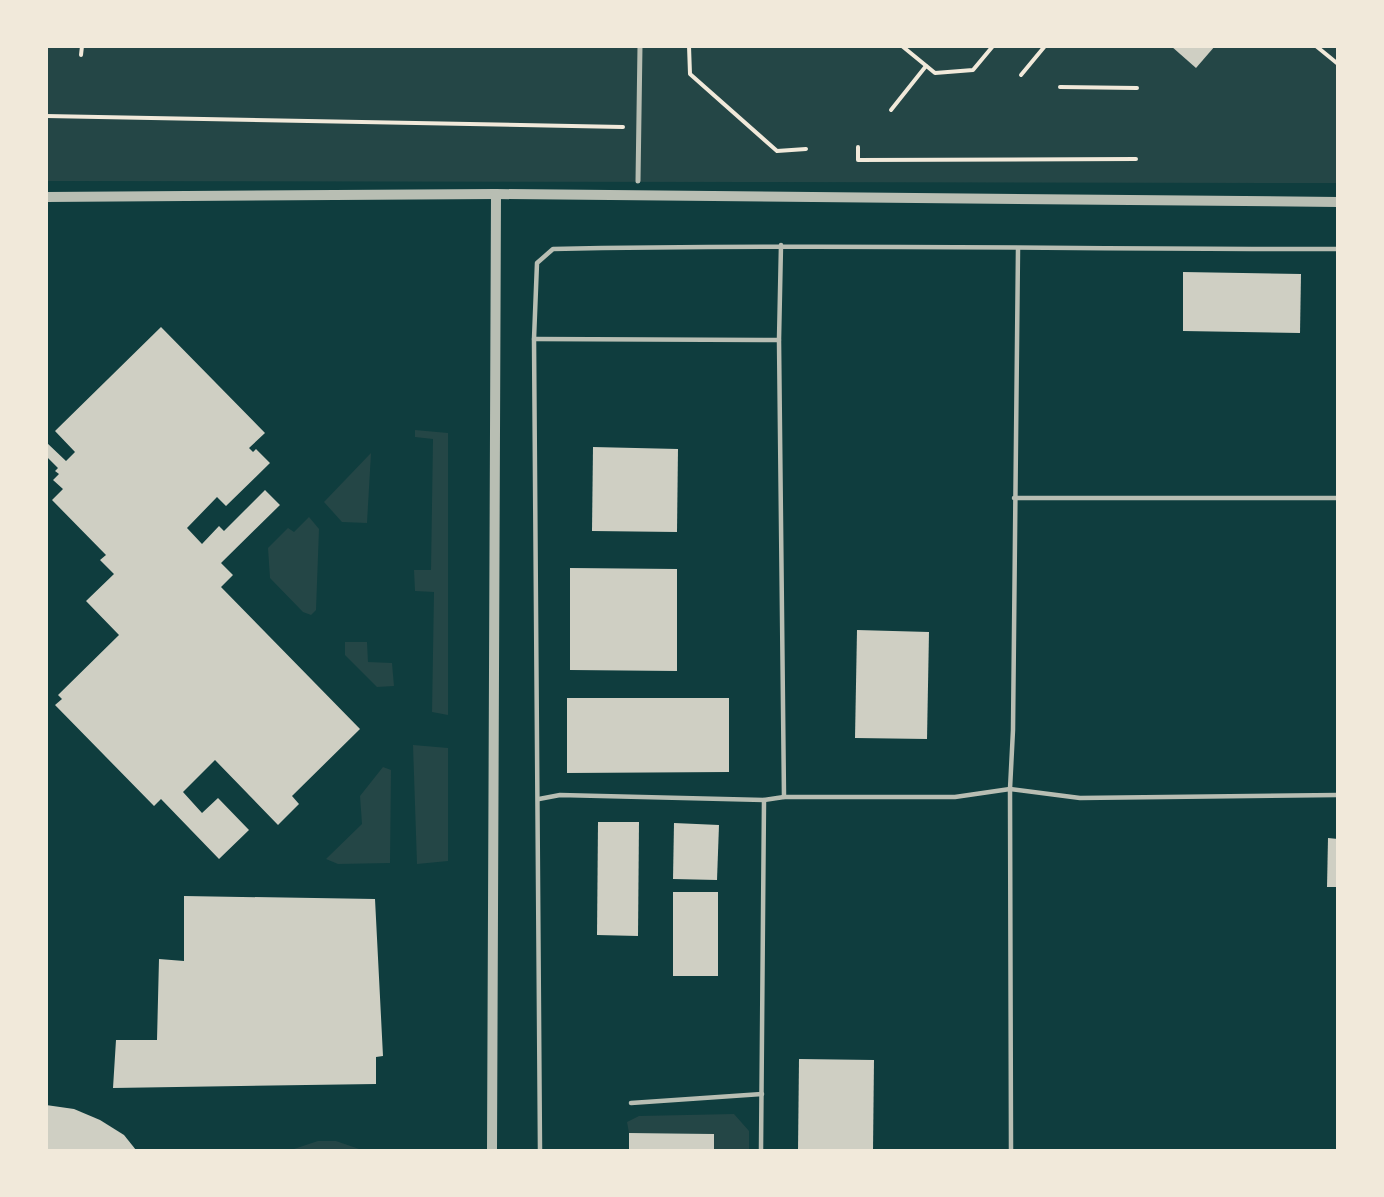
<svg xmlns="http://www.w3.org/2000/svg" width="1384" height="1197" font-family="Overpass,sans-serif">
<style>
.green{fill:#244646}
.building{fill:#cfcfc3}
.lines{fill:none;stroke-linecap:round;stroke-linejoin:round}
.path{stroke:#f1e9da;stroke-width:4}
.service{stroke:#b8beb3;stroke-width:4.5}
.pedestrian{stroke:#b8beb3;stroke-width:5}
.tertiary{stroke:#b8beb3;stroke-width:10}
</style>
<rect width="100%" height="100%" fill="#0f3d3e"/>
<g class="green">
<polygon points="46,47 1337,47 1337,183 47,181"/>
<polygon points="415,430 448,433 448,715 432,712 434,592 415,591 414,570 431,570 433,439 415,437"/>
<polygon points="371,453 367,523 342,522 324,502"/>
<polygon points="309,517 319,529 316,610 311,615 303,612 270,578 268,548 288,528 294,532"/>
<polygon points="345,642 367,642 368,662 392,663 394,686 377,687 345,655"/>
<polygon points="413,745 448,748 448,861 417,864"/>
<polygon points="383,767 391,770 390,863 338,864 326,859 362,824 360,796"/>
<polygon points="734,1114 749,1131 749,1150 714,1150 714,1134 629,1133 627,1122 639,1116"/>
<polygon points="318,1141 336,1141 362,1150 291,1150"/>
</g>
<g class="building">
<polygon points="1171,46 1215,46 1196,68"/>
<polygon points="1183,272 1301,274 1300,333 1183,331"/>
<polygon points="161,327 265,433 249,448 253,452 256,449 270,463 226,506 217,497 187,528 202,544 219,526 224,531 265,490 280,505 221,563 233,575 221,587 360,729 292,796 299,804 278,825 215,760 183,792 202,813 218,798 249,830 219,859 161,799 154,806 55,705 62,699 58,695 119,635 86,601 114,574 100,560 106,555 52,500 63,489 53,480 59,474 55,471 58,468 46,456 46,442 66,461 75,452 55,431"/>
<polygon points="593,447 678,449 677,532 592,531"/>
<polygon points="570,568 677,569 677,671 570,670"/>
<polygon points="857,630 929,632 927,739 855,738"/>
<polygon points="567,698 729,698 729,772 567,773"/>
<polygon points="598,822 639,822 638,936 597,935"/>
<polygon points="674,823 719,825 717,880 673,879"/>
<polygon points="1328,838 1338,839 1338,887 1327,887"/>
<rect x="673" y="892" width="45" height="84"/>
<polygon points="184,896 375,899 383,1056 376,1057 376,1084 113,1088 116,1040 157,1040 159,959 184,961"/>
<polygon points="799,1059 874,1060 873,1150 798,1150"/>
<polygon points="46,1105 74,1109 100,1120 124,1135 136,1150 46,1150"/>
<polygon points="629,1133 714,1134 714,1150 629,1150"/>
</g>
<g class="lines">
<g class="path">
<polyline points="689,46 690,74 777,151 806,149"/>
<polyline points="902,46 935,73 973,70 993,46"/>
<polyline points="1316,46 1338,64"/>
<polyline points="81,55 82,46"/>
<polyline points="1021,75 1045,46"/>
<polyline points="1060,87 1137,88"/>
<polyline points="891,110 926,66"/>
<polyline points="46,116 623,127"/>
<polyline points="858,147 858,160 1136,159"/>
</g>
<g class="service">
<polyline points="781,245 779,340 784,797"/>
<polyline points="534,339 779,340"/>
<polyline points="1014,498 1338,498"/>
<polyline points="539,799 560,795 764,800 784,797 955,797 1010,789 1080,798 1338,795"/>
<polyline points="631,1103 762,1094"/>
<path d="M 540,1150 L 534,339 L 537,263 L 553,249 C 815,244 1076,249 1338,249"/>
<polyline points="761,1150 764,800"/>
<polyline points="1011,1150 1010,789 1013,730 1018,249"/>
</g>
<polyline class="pedestrian" points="638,181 640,46"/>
<g class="tertiary">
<polyline points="46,197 496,194 1338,202"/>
<polyline points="492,1150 496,194"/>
</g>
</g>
<rect width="1384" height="1197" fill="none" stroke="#f1e9da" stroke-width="96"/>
</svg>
